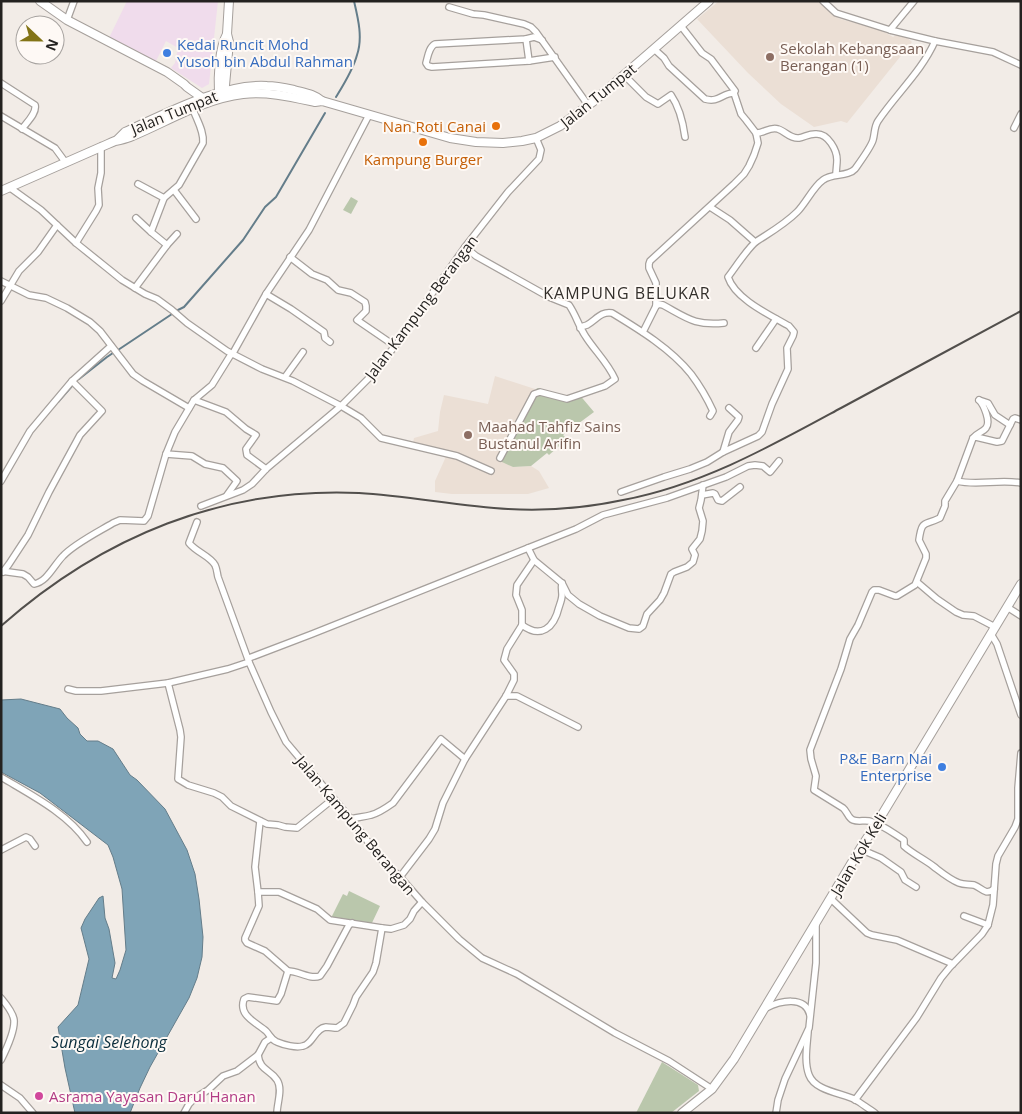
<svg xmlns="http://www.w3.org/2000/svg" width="1022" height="1114" font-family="'Open Sans',sans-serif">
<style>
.commercial{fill:#f0dcec}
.built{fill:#ebdfd5}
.green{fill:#bac7ac}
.water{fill:#7fa4b7;stroke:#647d8a}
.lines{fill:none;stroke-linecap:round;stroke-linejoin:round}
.stream{stroke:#647d8a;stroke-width:2}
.street-casing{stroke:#a6a09c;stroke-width:8}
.secondary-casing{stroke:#a6a09c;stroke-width:10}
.street{stroke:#fff;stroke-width:5.5}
.secondary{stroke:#fff;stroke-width:8}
.rail{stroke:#524f4c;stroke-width:2}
.shop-dot{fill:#3f7fe0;stroke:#fef9f5;stroke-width:2}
.education-dot{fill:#8d6e63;stroke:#fef9f5;stroke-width:2}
.food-dot{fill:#e8710a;stroke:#fef9f5;stroke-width:2}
.hotel-dot{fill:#d1479c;stroke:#fef9f5;stroke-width:2}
.labels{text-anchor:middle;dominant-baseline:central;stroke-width:4;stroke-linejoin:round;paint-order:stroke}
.shop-label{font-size:15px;fill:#366cbe;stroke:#fef9f5;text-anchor:start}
.education-label{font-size:15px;fill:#785e54;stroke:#fef9f5;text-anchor:start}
.street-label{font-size:15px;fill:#242220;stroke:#fef9f5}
.food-label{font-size:15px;fill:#c56008;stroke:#fef9f5;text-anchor:end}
.hotel-label{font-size:15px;fill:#b23c85;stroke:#fef9f5;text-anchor:start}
.neighbourhood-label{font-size:16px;letter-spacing:1px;fill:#332f2b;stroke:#fef9f5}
.water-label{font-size:16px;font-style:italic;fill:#0b2e3d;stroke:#fef9f5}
</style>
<rect width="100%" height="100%" fill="#f2ece7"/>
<polygon class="commercial" points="127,1 218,1 209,84 202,88 171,68 175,63 178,48 166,41 155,63 109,38"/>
<g class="built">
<polygon points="719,1 821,1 831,12 840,19 867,26 881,30 893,37 898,34 901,36 903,34 912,42 847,123 841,121 814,127 781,104 748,73 697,19"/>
<polygon points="495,376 535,389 498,458 513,467 531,466 539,471 549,488 528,494 452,494 435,492 435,481 448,452 413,443 414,438 438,431 440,412 444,395 488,404"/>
</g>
<g class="green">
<polygon points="351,197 358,201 351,214 343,210"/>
<polygon points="538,388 567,397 578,393 594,412 563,435 567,439 549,455 547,453 531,466 513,467 502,462 498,458 536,389"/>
<polygon points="349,891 380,906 371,925 331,918 343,894 347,896"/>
<polygon points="662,1062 698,1085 699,1091 671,1113 636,1113"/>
</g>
<polygon class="water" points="21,699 60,709 67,718 78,728 80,734 87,741 98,741 113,749 130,775 137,780 165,809 187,850 195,874 199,899 203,937 202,957 197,978 189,998 150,1067 140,1088 130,1113 75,1113 65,1068 58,1027 78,1005 89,959 81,928 85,919 99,898 103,896 105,918 109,929 115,963 112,978 116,979 120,970 126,950 122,889 113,857 108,845 40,793 1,772 1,700"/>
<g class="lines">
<g class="stream">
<path d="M 336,97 C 344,84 353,70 357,55 C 363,38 358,18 354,1"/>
<polyline points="176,311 184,307 243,240 265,207 276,197 325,113"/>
<polyline points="118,350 172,314"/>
<polyline points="79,379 107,357 113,353"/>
<polyline points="58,402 72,386"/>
</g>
<defs>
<g id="street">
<polyline points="449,7 473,14 484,15 524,24 531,27 536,32 588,105"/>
<polyline points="67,20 74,1"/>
<polyline points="681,26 702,53 711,59 735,91"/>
<polyline points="890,30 914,1"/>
<polyline points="526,39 529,61"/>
<path d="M 542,40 L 534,37 L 526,39 L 435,44 C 429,47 428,56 426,63 L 428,66 L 432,67 L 529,61 L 555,57"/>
<polyline points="935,41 993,52 1021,65"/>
<path d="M 624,75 L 646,97 L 658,104 L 671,95 C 680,108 683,122 685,137"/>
<path d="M 1,83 L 35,105 C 37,113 27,122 22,129"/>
<polyline points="1,116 55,148 66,163"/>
<polyline points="1014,128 1021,114"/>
<path d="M 756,133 C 763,134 770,126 778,129 C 785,131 790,139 799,138 C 805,137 810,133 817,134 C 828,134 837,150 837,160 C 837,165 836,170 836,175"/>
<polyline points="138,184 164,198"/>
<polyline points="9,187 41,210 76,243 122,280 145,294 157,299 172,310 187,323 227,351 262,369 293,381 341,406 361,418 381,438 457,456 491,471"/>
<polyline points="174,190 196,219"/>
<polyline points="710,207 730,220 755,242"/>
<polyline points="136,218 151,232"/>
<polyline points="76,243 96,211 99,205 98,188 101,173 101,147"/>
<path d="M 167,245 L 151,232 L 164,198 L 179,185 L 203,143 C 204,132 198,122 194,112"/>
<path d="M 465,247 L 476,256 L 549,297 L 569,305 C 576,315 579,327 586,337 C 595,351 608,363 615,379 L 605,386 L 567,399 L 540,392 L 534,394 L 500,458"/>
<polyline points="290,257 312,274 327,280 338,290 351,293 365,302 366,306 366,311 357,320 395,346"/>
<polyline points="1,281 29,295 46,298 67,308 90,322 100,331 133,374 143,381 189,408"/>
<polyline points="135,288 167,245 177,234"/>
<polyline points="266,294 291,309 324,332 325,338 330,342"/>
<polyline points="1,301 19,271 38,252 57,225"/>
<path d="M 656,306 L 659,304 L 663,305 C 687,318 695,326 724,323"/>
<path d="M 580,328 C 580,327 587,325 587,325 C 596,320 601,311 612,313 C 640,330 671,349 691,374 C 700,386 707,398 713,411 L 710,416"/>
<path d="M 643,332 L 656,306 L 656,283 L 649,268 L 649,264 L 650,261 L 734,184 L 744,174 L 749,166 L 754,155 L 758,143 L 756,133 L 746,120 L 741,114 L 734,93 C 722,93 719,103 705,99 L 669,66 L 664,58 L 654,49"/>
<polyline points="756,348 776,319"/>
<polyline points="285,377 303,352"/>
<polyline points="194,400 226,412 246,429 256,435 246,449 247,455 266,469"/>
<path d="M 979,400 C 984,405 991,422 986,428 C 983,432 977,433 973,438 L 957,481 L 945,501 L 945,506 L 940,518 C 924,526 922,519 919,540 L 926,554 L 926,558 L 915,585 L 897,596 L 895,596 L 879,590 L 874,590 L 872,592 L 858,625 L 850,639 L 841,669 L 810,750 L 811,759 L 816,776 L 814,790 L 843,808 C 847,811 848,818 853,820 C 858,822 864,820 869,821 C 882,824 893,833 904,840 L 904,846 C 913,854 924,859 933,866 C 941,872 949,879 959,883 C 964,885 969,884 974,885 C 982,888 985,896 994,889"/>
<polyline points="979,400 988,403 995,415 1010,425"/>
<polyline points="973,438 976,437 997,442 1002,441 1013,419 1015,418 1021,420"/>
<polyline points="723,452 729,432 738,420 739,417 729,408"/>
<polyline points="166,454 192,456 205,464 223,468 237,481 227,495"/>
<polyline points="1,481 30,431 72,381 111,346"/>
<path d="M 957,481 C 976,486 1000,479 1021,483"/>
<path d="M 621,492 L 664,477 L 690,469 L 707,462 L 723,452 L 758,436 L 762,432 L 772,404 L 788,369 L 787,348 L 793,336 L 794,332 L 789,326 C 770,315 735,299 728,277 C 735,268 749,246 757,241 C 771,232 785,224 797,212 C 806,203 813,187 823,180 C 832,173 848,177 855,169 C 860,162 871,147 873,140 C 875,133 874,127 878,121 C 896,94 922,71 935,41 L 890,30 L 836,13 L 823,1"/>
<polyline points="702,495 713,493 715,494 718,500 722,501 740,487"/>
<polyline points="201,506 243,490 252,484 266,469 341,406 369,378 395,346 465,247 508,192 539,159 541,150 536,138"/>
<path d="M 197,522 L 189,543 C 196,552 210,556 215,565 C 217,569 217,573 218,577 L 249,662 L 271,712 L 286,742 L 351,819 L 380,858 L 400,877 L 422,902 L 459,939 L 482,958 L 517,974 L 615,1033 L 669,1061 L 712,1089"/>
<polyline points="528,548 534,560 562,583 568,595 579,604 600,616 629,628 639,629 643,626 647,614 660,600 664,593 671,574 674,572 687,567 693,562 695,555 692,549 700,539 702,531 703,521 699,508 701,500 703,485"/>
<path d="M 1,571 L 23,574 L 28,577 L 34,584 C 47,582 54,565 63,556 C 74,544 98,532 113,523 L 120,520 L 144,521 L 148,516 L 166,454 L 175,432 L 194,400 L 212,385 L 230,356 L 233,353 L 266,294 L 309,230 L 369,115"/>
<polyline points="3,572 9,564 28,535 49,492 80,435 102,411 72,381"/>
<polyline points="917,582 937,599 956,612 963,615 974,616 995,627"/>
<polyline points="1007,607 1021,616"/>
<path d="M 522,625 C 541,639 554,628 559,607 C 560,604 562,599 562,595 C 562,591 561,588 562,583"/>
<polyline points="991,634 997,644 1021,715"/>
<polyline points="249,658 312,634 528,548 576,529 603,515 667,498 726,477 748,466 755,465 763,466 770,472 779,461"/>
<polyline points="168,683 180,730 181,737 178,779 188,785 214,793 222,797 231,806 267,824 278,825 285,827 297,828 333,799"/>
<polyline points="68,689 76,691 101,691 168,683 228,669 249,662"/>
<polyline points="506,696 517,696 578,727"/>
<path d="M 1,777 C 31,795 67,813 87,842"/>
<path d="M 351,819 C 358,817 364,817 371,815 C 379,813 386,808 393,803 L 441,739 L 465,759"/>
<polyline points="260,821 255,867 258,892 279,892 317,909 330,920 382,928 391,929 404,925 410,919 414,911 422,902"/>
<polyline points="860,849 881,858 901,872 905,880 916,887"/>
<polyline points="1,850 26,837 30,839 35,846"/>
<polyline points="400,877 429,839 435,829 443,803 465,759 506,696 514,680 514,674 504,660 507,649 522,625 522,610 516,595 517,585 534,560"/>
<polyline points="258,892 259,906 245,938 245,940 247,943 265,951 288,971"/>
<polyline points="831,899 867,933 872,935 897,940 953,964"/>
<polyline points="964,916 988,925"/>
<path d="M 352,923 L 349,925 L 327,966 L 320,976 C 310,980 299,971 288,971 L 281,994 L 277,1001 L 248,997 L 244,999 C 238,1016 256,1022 266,1031 C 270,1035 271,1040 277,1042 C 284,1045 296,1048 303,1046 C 313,1044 315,1028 326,1027 C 329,1027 334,1028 337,1028 L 344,1023 L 353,1005 L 356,997 L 373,972 L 376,963 L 382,928"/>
<path d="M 1,998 C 6,1004 13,1012 14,1020 C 15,1031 6,1050 1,1060"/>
<path d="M 766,1008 C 780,1001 805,995 810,1015"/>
<path d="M 808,1032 C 807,1046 804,1062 809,1075 C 815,1091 842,1093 856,1100 C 862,1104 869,1109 875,1113"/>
<path d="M 258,1055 C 260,1071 270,1069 277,1080 C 283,1089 277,1103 277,1113"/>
<polyline points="1,1085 20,1098 33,1113"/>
<polyline points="855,1100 917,1017 941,978 950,967 982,934 988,925 993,905 996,864 998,856 1015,827 1018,819 1018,788 1021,753"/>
<polyline points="184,1113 189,1104 195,1098 208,1090 223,1076 237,1071 258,1055 265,1042 271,1038"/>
<polyline points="776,1113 778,1100 785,1079 809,1028 816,963 816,923"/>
</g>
<g id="secondary">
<polyline points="40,1 67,20 167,72 184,84 187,87 201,97 204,101"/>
<path d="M 219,94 C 218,77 219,49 227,34"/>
<polyline points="224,96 229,42 227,34 229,1"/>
<path d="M 117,140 L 125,132 C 165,114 223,83 267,86 C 276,86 285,88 294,90 C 305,93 314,94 322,101"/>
<path d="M 1,191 L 101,147 C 106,145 110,143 115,141 C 120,140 125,139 130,137 C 167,122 202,99 243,94 C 267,91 292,97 315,102 L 322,101 L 450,138 L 476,142 L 503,143 L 522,141 L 536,138 L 560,126 L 594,101 L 709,1"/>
<polyline points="682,1113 712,1089 734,1059 860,849 877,823 1021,584"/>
</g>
</defs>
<use href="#street" class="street-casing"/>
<use href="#secondary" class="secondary-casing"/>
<use href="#street" class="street"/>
<use href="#secondary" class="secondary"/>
<path class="rail" d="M 1,626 C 103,536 223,487 359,493 C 409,496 458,506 508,509 C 546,511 586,508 623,500 C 702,485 771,446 841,408 C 901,376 961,343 1021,311"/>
</g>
<g class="shop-dot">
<circle cx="167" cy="53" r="5"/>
<circle cx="942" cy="767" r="5"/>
</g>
<g class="education-dot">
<circle cx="770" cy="57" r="5"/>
<circle cx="468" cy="435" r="5"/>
</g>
<g class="food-dot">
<circle cx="496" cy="126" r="5"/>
<circle cx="423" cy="142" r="5"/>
</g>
<circle class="hotel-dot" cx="39" cy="1096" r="5"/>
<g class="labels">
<g class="shop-label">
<text x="177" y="44">Kedai Runcit Mohd<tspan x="177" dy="17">Yusoh bin Abdul Rahman</tspan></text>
<text x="932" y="758" text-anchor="end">P&amp;E Barn Nai<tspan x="932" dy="17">Enterprise</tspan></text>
</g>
<g class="education-label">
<text x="780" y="48">Sekolah Kebangsaan<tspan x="780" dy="17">Berangan (1)</tspan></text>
<text x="478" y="426">Maahad Tahfiz Sains<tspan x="478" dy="17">Bustanul Arifin</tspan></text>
</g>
<g class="street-label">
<text transform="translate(598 95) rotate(-39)">Jalan Tumpat</text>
<text transform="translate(174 112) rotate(-22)">Jalan Tumpat</text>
<text transform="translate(421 307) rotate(-53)">Jalan Kampung Berangan</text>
<text transform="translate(356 825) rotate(50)">Jalan Kampung Berangan</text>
<text transform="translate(858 854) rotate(-59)">Jalan Kok Keli</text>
</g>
<g class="food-label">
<text x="486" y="126">Nan Roti Canai</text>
<text x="423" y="159" text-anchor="middle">Kampung Burger</text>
</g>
<g class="hotel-label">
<text x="49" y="1096">Asrama Yayasan Darul Hanan</text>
</g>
<g class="neighbourhood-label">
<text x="627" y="293">KAMPUNG BELUKAR</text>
</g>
<g class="water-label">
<text x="109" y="1042">Sungai Selehong</text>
</g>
</g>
<rect width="1022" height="1114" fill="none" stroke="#242220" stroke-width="5"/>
<g transform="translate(40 40) rotate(112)"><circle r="24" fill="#fef9f5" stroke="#a7a3a0"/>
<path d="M0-4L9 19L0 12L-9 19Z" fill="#837416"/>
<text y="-8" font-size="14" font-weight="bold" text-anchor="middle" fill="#242220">N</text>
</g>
</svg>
